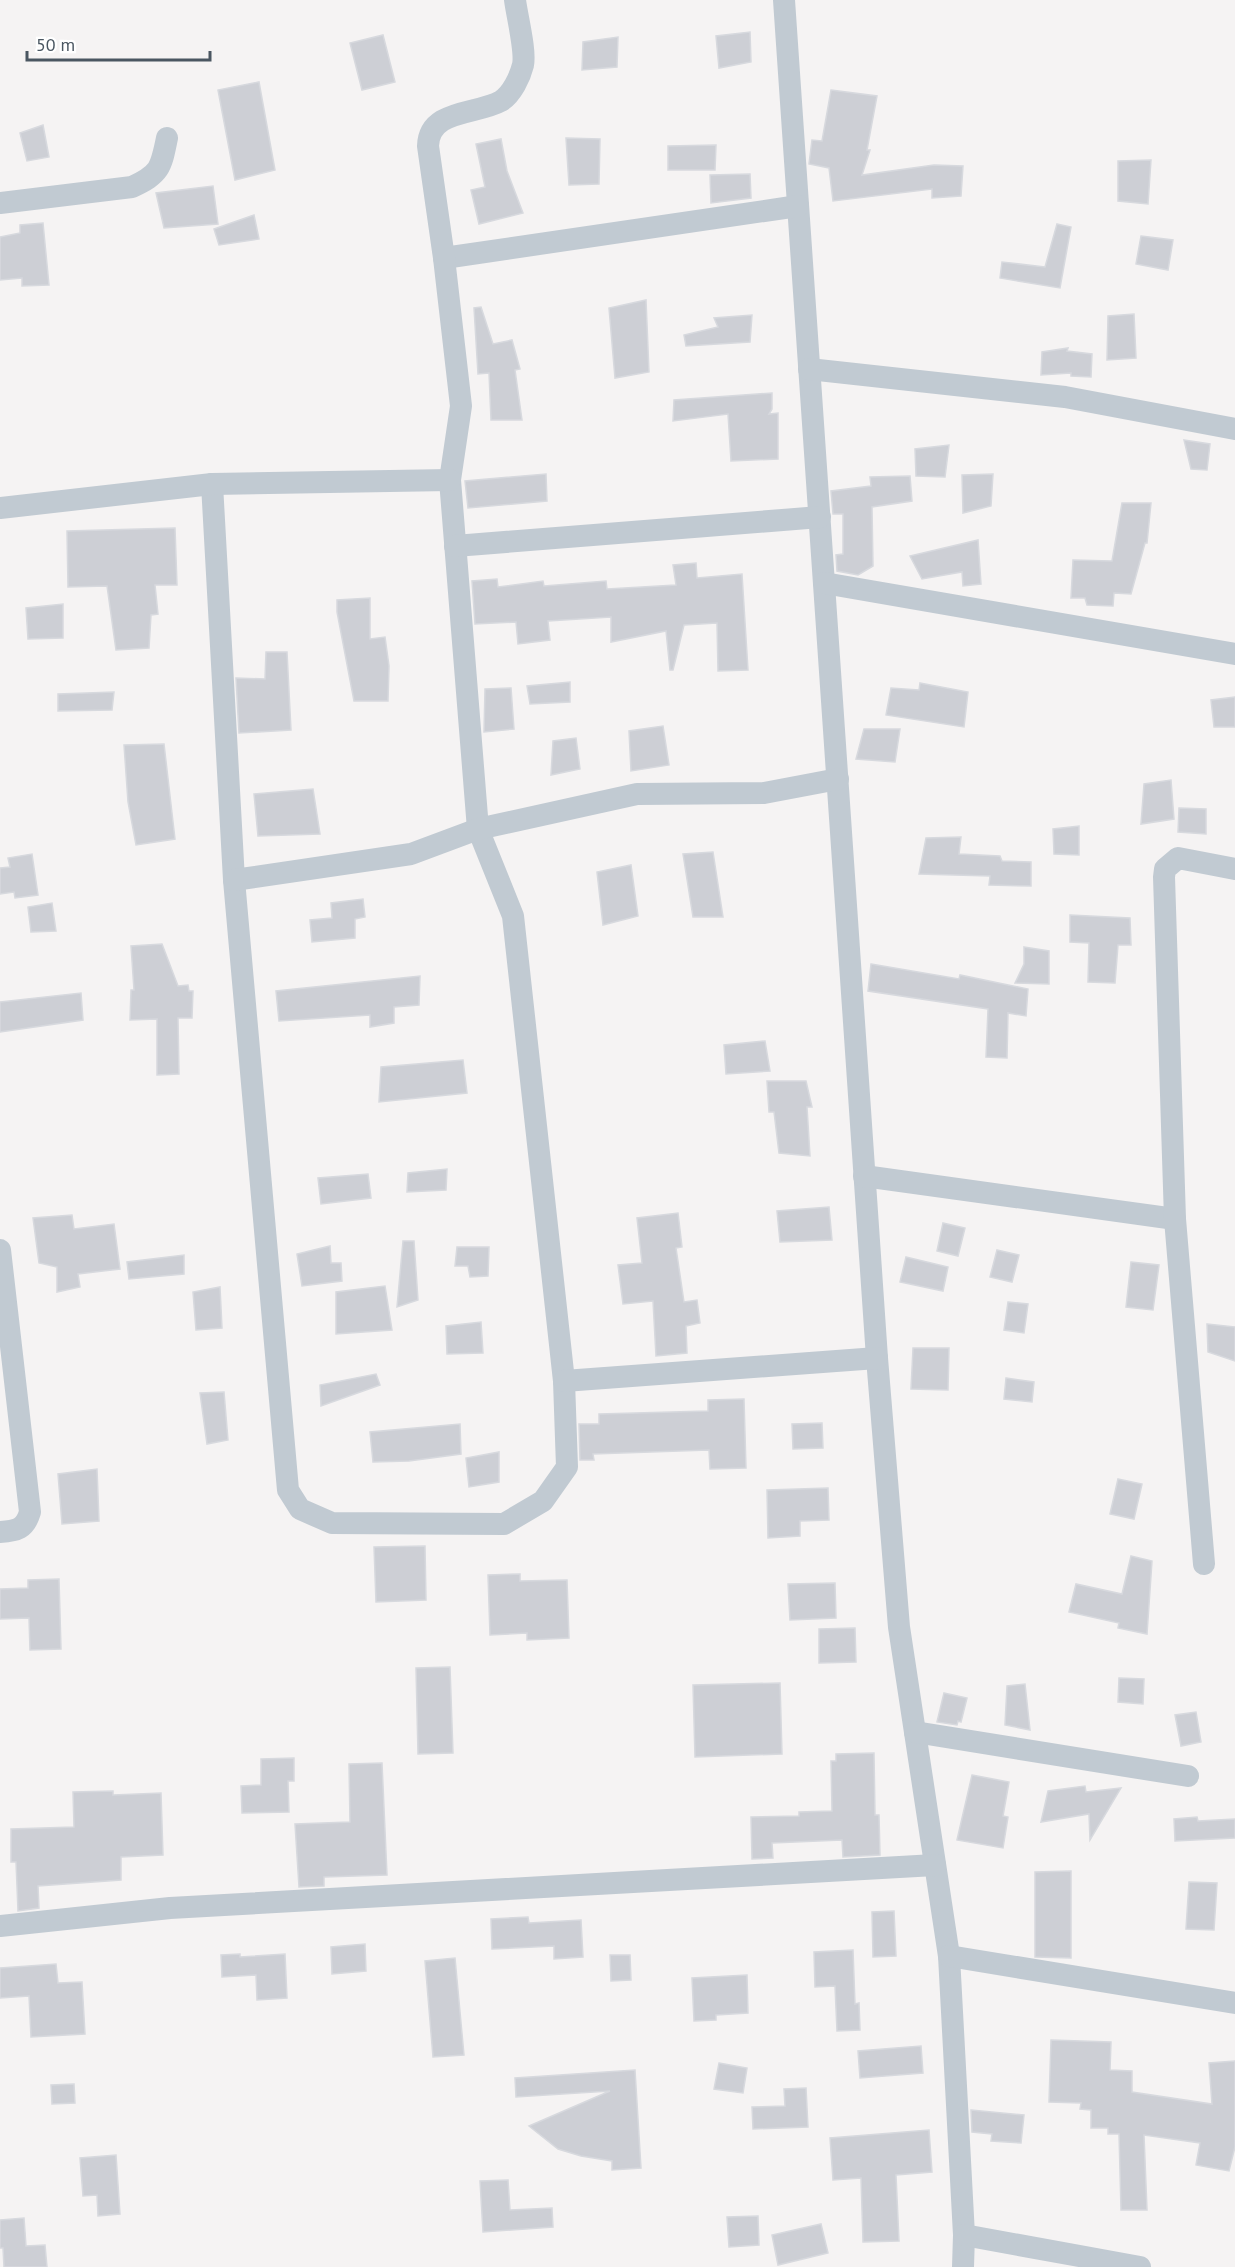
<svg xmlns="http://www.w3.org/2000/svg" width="1235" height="2267" font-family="'PT Sans',sans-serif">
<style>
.building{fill:#cdcfd5;stroke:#d7d9de;stroke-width:1.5}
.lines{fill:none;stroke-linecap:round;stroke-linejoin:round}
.minor{stroke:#c1cad2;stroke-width:22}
</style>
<rect width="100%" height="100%" fill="#f5f3f3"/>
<g class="building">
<polygon points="750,32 751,62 719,68 716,36"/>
<polygon points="383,35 395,82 362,90 350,43"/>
<polygon points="618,37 617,67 582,70 583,42"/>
<polygon points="259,82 275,170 235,180 218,90"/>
<polygon points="831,90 877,96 867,150 870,150 862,175 934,165 963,166 961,196 932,198 932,189 833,201 829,168 809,164 812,140 822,141"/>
<polygon points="43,125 49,157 27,161 20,133"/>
<polygon points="566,138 600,139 599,184 569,185"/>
<polygon points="501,139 507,171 523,213 479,224 471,190 485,187 476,144"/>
<polygon points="716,145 715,170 668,170 668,146"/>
<polygon points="1151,160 1148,204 1118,201 1118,161"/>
<polygon points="750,174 751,198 711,203 710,175"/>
<polygon points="213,186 218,224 164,228 156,193"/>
<polygon points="254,215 259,239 219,245 214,229"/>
<polygon points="43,223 49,285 22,286 22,278 0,280 0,237 20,233 20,225"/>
<polygon points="1057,224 1071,227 1060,288 1000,278 1002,262 1045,267"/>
<polygon points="1141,236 1173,240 1168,270 1136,264"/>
<polygon points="646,300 649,372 615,378 609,308"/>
<polygon points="481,307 493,344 512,340 520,369 515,370 522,420 491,420 489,373 478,374 474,308"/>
<polygon points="1134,314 1136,358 1107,360 1108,316"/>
<polygon points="752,315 750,342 686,346 684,335 718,327 714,318"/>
<polygon points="1068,348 1067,351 1092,354 1091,377 1071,376 1071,373 1041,375 1042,352"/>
<polygon points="772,393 772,409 769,414 778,413 778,459 731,461 728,414 673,421 674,400"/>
<polygon points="1184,440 1210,444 1207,470 1191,469"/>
<polygon points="949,445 945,477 916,476 915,449"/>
<polygon points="546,474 547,501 468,508 465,481"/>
<polygon points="993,474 991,506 963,513 962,475"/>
<polygon points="910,476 912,501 872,507 873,566 858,575 837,571 836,555 843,554 843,514 833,514 831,491 871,486 870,477"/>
<polygon points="1122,503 1151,503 1147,543 1145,543 1131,594 1114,593 1113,606 1087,605 1085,598 1071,598 1073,560 1112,561"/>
<polygon points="175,528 177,585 155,585 158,614 151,615 149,648 116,650 107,586 68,587 67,531"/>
<polygon points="978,540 981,584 963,586 962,572 922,579 910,556"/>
<polygon points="696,563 697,578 742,574 748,670 718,671 717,623 684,625 673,670 670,670 666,631 611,642 611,617 548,621 550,640 518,644 516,622 475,624 472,581 497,579 498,587 543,581 544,586 606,581 607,589 676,585 673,565"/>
<polygon points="370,598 370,639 385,637 389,666 388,701 354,701 337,612 337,600"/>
<polygon points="63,604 63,638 28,639 26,608"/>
<polygon points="266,652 287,652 291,730 239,733 236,678 265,679"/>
<polygon points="570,682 570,702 530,704 527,686"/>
<polygon points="920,683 968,692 964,727 886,715 891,688 919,690"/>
<polygon points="511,688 514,729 484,732 485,689"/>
<polygon points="114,692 112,710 58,711 58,694"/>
<polygon points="1235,697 1235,727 1214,727 1211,700"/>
<polygon points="663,726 669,765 631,771 629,731"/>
<polygon points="864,729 900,729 895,762 856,759"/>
<polygon points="576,738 580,769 551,775 553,741"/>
<polygon points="164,744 175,839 136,845 128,802 124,745"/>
<polygon points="1171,780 1174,819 1141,824 1144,784"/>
<polygon points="313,789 320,834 258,836 254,794"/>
<polygon points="1179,808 1206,809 1206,834 1178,832"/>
<polygon points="1079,826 1079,855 1054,854 1053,829"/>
<polygon points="961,837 959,854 1000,856 1002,861 1031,862 1031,886 989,885 990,876 919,874 926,838"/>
<polygon points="713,852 723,917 693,917 683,854"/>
<polygon points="32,854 38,895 15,898 14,892 0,894 0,868 10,867 8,858"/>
<polygon points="631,865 638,916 603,925 597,872"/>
<polygon points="363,899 365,917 355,919 355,938 312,942 310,920 332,918 331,903"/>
<polygon points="52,903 56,931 31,932 28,907"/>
<polygon points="1070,915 1130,918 1131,945 1118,945 1115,983 1088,982 1089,943 1070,942"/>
<polygon points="162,944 178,986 188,985 189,991 193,991 192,1018 178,1018 179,1074 157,1075 157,1019 130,1020 131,990 134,990 131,946"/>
<polygon points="1024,947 1049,951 1049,984 1015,983 1024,964"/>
<polygon points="871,964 959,979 960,975 1028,989 1026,1016 1008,1013 1007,1058 986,1057 988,1009 868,991"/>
<polygon points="420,976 419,1005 394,1007 394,1023 370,1027 370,1015 279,1021 276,991"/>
<polygon points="81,993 83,1020 0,1032 0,1002"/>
<polygon points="765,1041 770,1071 726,1074 724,1045"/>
<polygon points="463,1060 467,1093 379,1102 381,1067"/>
<polygon points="767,1081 806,1081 812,1107 807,1107 810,1156 779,1153 774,1112 769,1112"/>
<polygon points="447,1169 446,1190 407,1192 408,1173"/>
<polygon points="368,1174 371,1198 321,1204 318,1178"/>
<polygon points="829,1207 832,1240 780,1242 777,1211"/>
<polygon points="678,1213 682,1247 676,1248 684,1302 697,1300 700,1323 686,1326 687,1353 656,1356 653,1301 623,1304 618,1265 642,1263 637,1218"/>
<polygon points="72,1215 74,1229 114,1224 120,1269 78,1274 80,1287 57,1292 57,1267 39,1263 33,1218"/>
<polygon points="943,1223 965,1228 958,1256 937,1251"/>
<polygon points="403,1241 414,1241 418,1300 397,1307"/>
<polygon points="330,1246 331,1263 341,1263 342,1281 302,1286 297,1254"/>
<polygon points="457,1247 489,1247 488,1276 470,1277 468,1266 455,1266"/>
<polygon points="997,1250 1019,1255 1012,1282 990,1277"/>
<polygon points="184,1255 184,1274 129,1279 127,1262"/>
<polygon points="906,1257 948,1267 943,1291 900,1282"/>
<polygon points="1131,1262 1159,1265 1153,1310 1126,1307"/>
<polygon points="385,1286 392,1330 336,1334 336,1292"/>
<polygon points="220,1287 222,1328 196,1330 193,1292"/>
<polygon points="1008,1302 1028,1304 1024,1333 1004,1330"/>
<polygon points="481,1322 483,1353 447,1354 446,1326"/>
<polygon points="1207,1324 1235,1327 1235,1361 1208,1352"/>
<polygon points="913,1348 949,1348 948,1390 911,1389"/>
<polygon points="376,1374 380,1385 321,1406 320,1385"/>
<polygon points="1006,1378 1034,1382 1032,1402 1004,1399"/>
<polygon points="224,1392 228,1440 207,1444 200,1393"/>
<polygon points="744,1399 746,1468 710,1469 709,1450 593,1454 594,1460 580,1460 579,1424 599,1424 599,1414 708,1411 708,1400"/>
<polygon points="822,1423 823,1448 793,1449 792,1424"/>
<polygon points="460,1424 461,1454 409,1461 373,1462 370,1432"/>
<polygon points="499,1452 499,1482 469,1487 466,1458"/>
<polygon points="97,1469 99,1521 62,1524 58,1474"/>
<polygon points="1118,1479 1142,1484 1134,1519 1110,1514"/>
<polygon points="828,1488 829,1520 800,1521 800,1536 768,1538 767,1490"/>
<polygon points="425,1546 426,1600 376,1602 374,1547"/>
<polygon points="1131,1556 1152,1561 1147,1634 1118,1628 1119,1623 1069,1612 1076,1584 1122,1594"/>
<polygon points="520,1574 520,1581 567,1580 569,1638 527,1640 527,1633 490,1635 488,1575"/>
<polygon points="59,1579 61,1649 30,1650 29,1618 0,1619 0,1589 28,1588 28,1580"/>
<polygon points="835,1583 836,1618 790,1620 788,1584"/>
<polygon points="855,1628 856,1662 819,1663 819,1629"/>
<polygon points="450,1667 453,1753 418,1754 416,1668"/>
<polygon points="1119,1678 1144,1679 1143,1704 1118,1702"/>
<polygon points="780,1683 782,1754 695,1757 693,1685"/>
<polygon points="1025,1684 1030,1730 1005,1725 1007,1686"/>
<polygon points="944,1693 967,1698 961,1722 958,1721 957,1725 937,1722"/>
<polygon points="1196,1712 1201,1742 1181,1746 1175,1715"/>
<polygon points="874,1753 875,1815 879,1815 880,1855 843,1857 842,1840 772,1843 773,1858 752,1859 751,1817 799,1816 799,1812 832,1811 831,1761 836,1761 836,1754"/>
<polygon points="294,1758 294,1781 288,1781 289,1812 242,1813 241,1786 261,1785 261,1759"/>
<polygon points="382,1763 387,1875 324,1877 324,1886 299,1887 295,1824 350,1822 349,1764"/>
<polygon points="972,1775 1009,1782 1003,1816 1008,1817 1003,1848 957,1840"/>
<polygon points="1085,1786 1086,1792 1121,1788 1090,1840 1089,1814 1041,1822 1048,1791"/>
<polygon points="113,1791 113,1795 161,1793 163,1855 121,1857 121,1880 38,1886 39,1908 18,1911 16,1862 11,1862 11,1829 74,1827 73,1792"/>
<polygon points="1197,1817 1198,1821 1235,1819 1235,1838 1175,1841 1174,1819"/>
<polygon points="1071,1871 1071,1958 1035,1957 1035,1872"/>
<polygon points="1189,1882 1217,1883 1214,1930 1186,1929"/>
<polygon points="894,1911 896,1956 873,1957 872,1912"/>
<polygon points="528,1917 529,1923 581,1920 583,1957 554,1959 554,1946 492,1949 491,1919"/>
<polygon points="365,1944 366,1971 332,1974 331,1947"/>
<polygon points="853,1950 855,2004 859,2003 860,2030 837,2031 835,1986 815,1987 814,1952"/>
<polygon points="240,1954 240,1957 285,1954 287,1998 257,2000 256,1975 222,1977 221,1955"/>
<polygon points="610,1955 630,1955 631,1980 611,1981"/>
<polygon points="455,1958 464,2055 433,2057 425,1961"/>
<polygon points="56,1964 58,1983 82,1982 85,2034 31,2037 29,1996 0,1998 0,1968"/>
<polygon points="747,1975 748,2013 716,2015 716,2020 694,2021 692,1978"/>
<polygon points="1051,2040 1111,2042 1110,2070 1132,2071 1132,2092 1212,2104 1209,2063 1235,2061 1235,2147 1229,2171 1196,2165 1200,2143 1144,2135 1147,2210 1121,2210 1119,2134 1108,2134 1108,2128 1091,2128 1091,2110 1080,2109 1081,2103 1049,2102"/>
<polygon points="921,2046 923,2073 860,2078 858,2051"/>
<polygon points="719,2063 747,2068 743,2093 714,2089"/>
<polygon points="635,2070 641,2168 612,2170 612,2161 581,2156 558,2149 529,2126 610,2091 516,2097 515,2078"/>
<polygon points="74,2084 75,2103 52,2104 51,2085"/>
<polygon points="806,2088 808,2127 753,2129 752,2107 785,2106 784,2089"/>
<polygon points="971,2110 1024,2115 1021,2143 991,2141 992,2134 972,2132"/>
<polygon points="929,2130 932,2172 896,2175 899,2241 863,2242 861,2178 833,2180 830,2138"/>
<polygon points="116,2155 120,2214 98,2216 97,2195 83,2196 80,2158"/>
<polygon points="508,2180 510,2210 552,2208 553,2227 483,2232 480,2181"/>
<polygon points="758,2216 759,2245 729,2247 727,2217"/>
<polygon points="24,2218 26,2246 45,2245 47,2267 4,2267 3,2248 0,2248 0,2220"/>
<polygon points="821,2224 828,2253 778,2265 772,2235"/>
</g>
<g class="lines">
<g class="minor">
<polyline points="784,0 877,1358 899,1627 949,1956 964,2235 963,2267"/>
<path d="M 0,203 L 132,187 C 160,174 161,168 167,138"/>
<polyline points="444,258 798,206"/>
<polyline points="809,369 1065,397 1235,429"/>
<path d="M 212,484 L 234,880 L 288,1490 L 300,1509 L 332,1523 L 504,1524 L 543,1501 L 567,1467 L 564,1381 L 513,916 L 478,829 L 450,480 L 461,406 L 444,258 L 428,146 C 429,109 476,115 501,101 C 512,94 520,77 523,65 C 526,51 517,16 515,0"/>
<polyline points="0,508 212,484 450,480"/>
<polyline points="455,546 820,517"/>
<polyline points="824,583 1235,654"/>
<polyline points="234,880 411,854 478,829 637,794 764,793 838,779"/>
<polyline points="864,1176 1175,1219"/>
<path d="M 0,1250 L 30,1512 C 25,1529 17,1531 0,1532"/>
<polyline points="564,1381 877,1358"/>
<polyline points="1204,1564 1175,1219 1164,877 1165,869 1178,858 1235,869"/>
<polyline points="915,1732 1188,1776"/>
<polyline points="0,1926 170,1908 935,1865"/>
<polyline points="949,1956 1235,2003"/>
<polyline points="964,2235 1140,2267"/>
</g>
</g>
<path d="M27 51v9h183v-9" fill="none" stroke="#4a5661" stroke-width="3"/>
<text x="36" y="51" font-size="18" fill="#4a5661" stroke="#ffffff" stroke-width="4.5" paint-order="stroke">50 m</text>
</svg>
